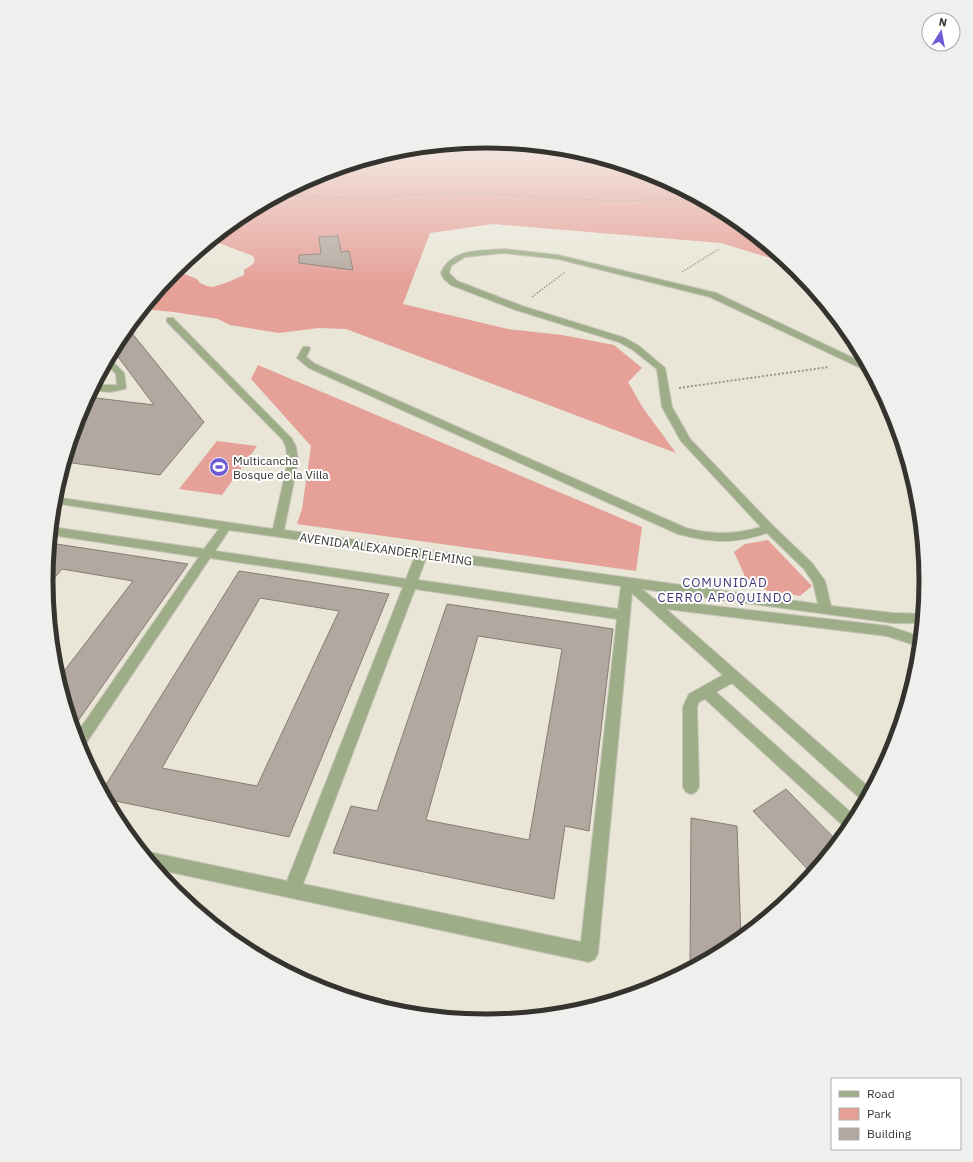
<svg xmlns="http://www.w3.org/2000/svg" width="973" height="1162" font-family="'IBM Plex Sans',sans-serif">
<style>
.green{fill:#e5a098}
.building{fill:#b3a89f;stroke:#877c74;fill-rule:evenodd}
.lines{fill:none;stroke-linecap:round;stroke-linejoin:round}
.minor-casing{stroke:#c5c2b6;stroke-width:2}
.path-far2{stroke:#98958b;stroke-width:1;stroke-dasharray:1.5 1.5;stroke-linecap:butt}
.path-far1{stroke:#98958b;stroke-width:1.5;stroke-dasharray:1.5 1.5;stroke-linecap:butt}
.path{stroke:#98958b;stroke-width:2;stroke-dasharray:2 2;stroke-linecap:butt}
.minor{fill:#9dad87;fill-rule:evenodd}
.labels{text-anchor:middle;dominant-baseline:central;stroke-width:4;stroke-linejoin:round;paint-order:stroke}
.poi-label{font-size:12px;fill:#35332e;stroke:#fff;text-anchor:start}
.street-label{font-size:12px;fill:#35332e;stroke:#fff}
.neighbourhood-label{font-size:13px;letter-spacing:1px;fill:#413976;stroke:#fff}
.rim{fill:none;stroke:#35332e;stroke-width:5}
</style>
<rect width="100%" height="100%" fill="#e9e6d8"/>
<g class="green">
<polygon points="487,141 573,149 655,174 731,215 793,265 721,243 493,224 430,233 403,304 508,329 562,335 614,345 642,368 628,382 643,408 676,453 346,329 319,328 279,333 230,325 218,319 174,312 143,309 156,293 165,291 167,287 162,285 175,269 187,260 182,273 197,279 200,283 207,286 213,287 228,282 244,275 244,270 253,264 255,260 253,256 211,240 242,215 318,174 401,149"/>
<polygon points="258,365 642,527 636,571 297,524 302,509 311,446 251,379"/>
<polygon points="217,441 257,446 222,495 179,489"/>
<polygon points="768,540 812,586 800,596 768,591 747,581 734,552 745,544"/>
</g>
<g class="building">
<polygon points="338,236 341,252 349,251 353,270 299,263 299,255 321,254 319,237"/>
<polygon points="127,327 204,422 160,475 65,462 80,412 88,397 154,405 113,350 120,336"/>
<polygon points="50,543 188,564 73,728 58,679 133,581 62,569 47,587"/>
<path d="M 239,571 L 389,594 L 289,837 L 106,799 L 102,791 ZM 260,598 L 339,611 L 257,786 L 162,768 Z"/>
<path d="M 447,604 L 613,629 L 589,831 L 565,826 L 554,899 L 333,853 L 351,806 L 377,811 ZM 478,636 L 562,649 L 529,840 L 426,820 Z"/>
<polygon points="786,789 839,843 813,875 753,811"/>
<polygon points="691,818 737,826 741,939 731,947 690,969"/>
</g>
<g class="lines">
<defs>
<g id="minor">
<path d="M 504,249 L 558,255 L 716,293 L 868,365 L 871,371 L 867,371 L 710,297 L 558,259 L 504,253 L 465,257 L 451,266 L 449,273 L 457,281 L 522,306 L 625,338 L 639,346 L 665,368 L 672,407 L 690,439 L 773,526 L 812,563 L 825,581 L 831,606 L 893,613 L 924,614 L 923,623 L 893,623 L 642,589 L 654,599 L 888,626 L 921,637 L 921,647 L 887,636 L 666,609 L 872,790 L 865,802 L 863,801 L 732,683 L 716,692 L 857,818 L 849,831 L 705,699 L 699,702 L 697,707 L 699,787 L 696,792 L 691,794 L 686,792 L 683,787 L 683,707 L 689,694 L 723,675 L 632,593 L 598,953 L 595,959 L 589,962 L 156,869 L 144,854 L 149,852 L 287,881 L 403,587 L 210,558 L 83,748 L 80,750 L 75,736 L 199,557 L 51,535 L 51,527 L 204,549 L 219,529 L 54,503 L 54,497 L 273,529 L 288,461 L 286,447 L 283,440 L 167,322 L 167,318 L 173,318 L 292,439 L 296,447 L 298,461 L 284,530 L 818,604 L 813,582 L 804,569 L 767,533 C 731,544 714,543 678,534 L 309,368 L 297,358 L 303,347 L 309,347 L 310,349 L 306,357 L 315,364 L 686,528 C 712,535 735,535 761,527 L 681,441 L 662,407 L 657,369 L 633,350 L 619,342 L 516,310 L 451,285 L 444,279 L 441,273 C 451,248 481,251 504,249 ZM 229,530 L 415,556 L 406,579 L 215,551 ZM 426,558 L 621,586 L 618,609 L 418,580 ZM 415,589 L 617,619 L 581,942 L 303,884 Z"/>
<polygon points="109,358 124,373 126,387 125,389 110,392 91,390 94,385 117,385 116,374 106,363"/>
</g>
</defs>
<use href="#minor" class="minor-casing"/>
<polyline class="path-far2" points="279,195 369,199 405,195 475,193 612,201 701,199"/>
<g class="path-far1">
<polyline points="682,272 719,249"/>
<polyline points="532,297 565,272"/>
</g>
<polyline class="path" points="679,388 829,367"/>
<use href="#minor" class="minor"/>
</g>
<linearGradient id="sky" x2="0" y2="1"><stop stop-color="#66b3be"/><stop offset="0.43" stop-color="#f5f4ed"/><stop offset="1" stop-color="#f5f4ed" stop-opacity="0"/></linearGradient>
<rect width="973" height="285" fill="url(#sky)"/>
<defs>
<symbol id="stadium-disc" viewBox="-11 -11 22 22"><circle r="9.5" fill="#6e5ad4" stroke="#fff"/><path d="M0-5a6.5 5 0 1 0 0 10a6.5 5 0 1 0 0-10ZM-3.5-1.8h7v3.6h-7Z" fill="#fff"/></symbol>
</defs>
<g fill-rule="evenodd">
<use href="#stadium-disc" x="208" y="456" width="22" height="22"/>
</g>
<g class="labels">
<g class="poi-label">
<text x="233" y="460">Multicancha<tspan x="233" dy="14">Bosque de la Villa</tspan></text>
</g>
<g class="street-label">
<text transform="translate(386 549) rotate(8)">AVENIDA ALEXANDER FLEMING</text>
</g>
<g class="neighbourhood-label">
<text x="725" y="582">COMUNIDAD<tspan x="725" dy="15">CERRO APOQUINDO</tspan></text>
</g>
</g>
<path d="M0 0H973V1162H0ZM53 581a433 433 0 1 1 866 0a433 433 0 1 1-866 0Z" fill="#efefee" fill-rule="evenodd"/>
<path class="rim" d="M53 581a433 433 0 1 1 866 0a433 433 0 1 1-866 0Z"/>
<rect x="831" y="1078" width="130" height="72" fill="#ffffff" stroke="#aeadab"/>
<rect x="839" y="1091" width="20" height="6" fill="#9dad87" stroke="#aeadab"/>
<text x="867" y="1098" font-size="12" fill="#35332e">Road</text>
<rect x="839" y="1108" width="20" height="12" fill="#e5a098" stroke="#aeadab"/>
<text x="867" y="1118" font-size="12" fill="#35332e">Park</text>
<rect x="839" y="1128" width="20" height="12" fill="#b3a89f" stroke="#aeadab"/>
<text x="867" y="1138" font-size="12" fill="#35332e">Building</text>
<g transform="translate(941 32) rotate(11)"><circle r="19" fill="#ffffff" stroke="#aeadab"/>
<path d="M0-3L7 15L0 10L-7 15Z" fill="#6e5ad4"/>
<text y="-6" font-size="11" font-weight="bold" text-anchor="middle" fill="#35332e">N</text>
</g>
</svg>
